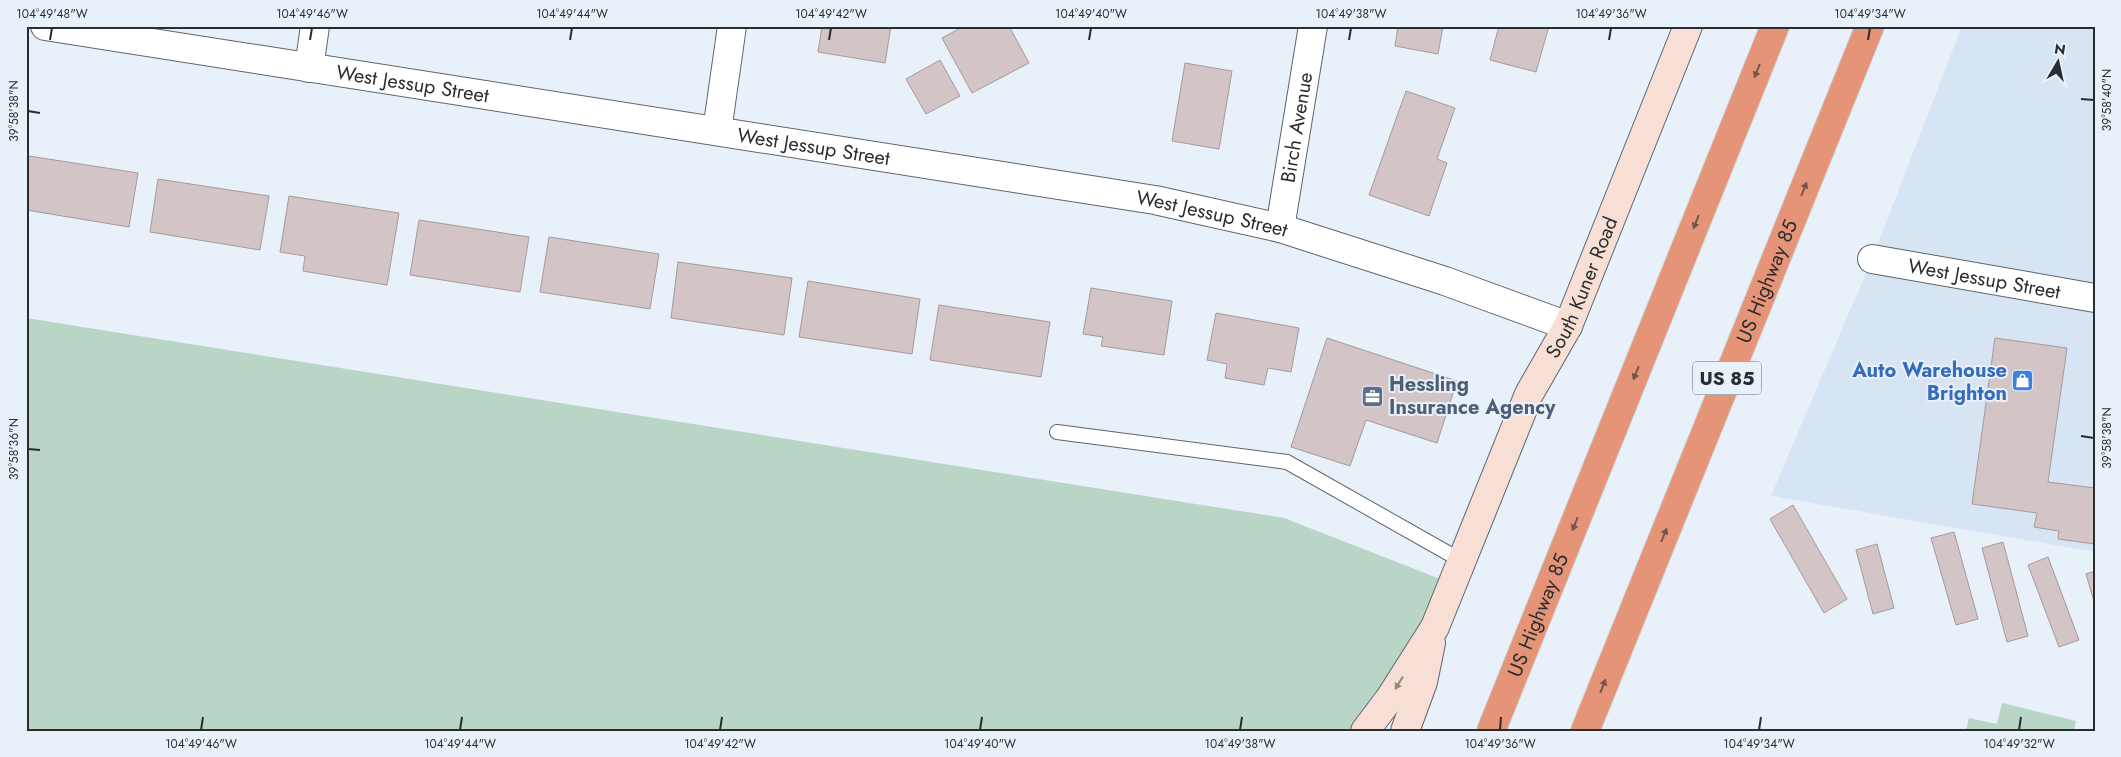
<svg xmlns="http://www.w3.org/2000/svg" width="2121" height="757" font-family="Jost,sans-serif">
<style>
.built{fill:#d7e4f3}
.green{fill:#b8d5c6}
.building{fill:#d3c5c5;stroke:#a69999}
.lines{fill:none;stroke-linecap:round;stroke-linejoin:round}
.lane-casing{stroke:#5e656d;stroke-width:16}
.street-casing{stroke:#5e656d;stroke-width:30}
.secondary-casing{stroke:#5e656d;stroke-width:30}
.highway-casing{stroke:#cccdcd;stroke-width:30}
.lane{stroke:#fff;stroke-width:14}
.street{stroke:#fff;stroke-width:28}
.secondary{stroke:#f8dfd6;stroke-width:28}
.highway{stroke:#e69477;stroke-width:28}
.oneway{fill:#75564c}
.oneway2{fill:#918683}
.ticks{fill:none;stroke:#2a2d30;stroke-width:2}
.labels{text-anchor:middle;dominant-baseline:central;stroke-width:4;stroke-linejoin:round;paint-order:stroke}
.shield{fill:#e8f0f9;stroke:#63686c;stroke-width:1}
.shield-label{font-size:19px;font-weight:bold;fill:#2a2d30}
.street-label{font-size:20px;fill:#2a2d30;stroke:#e8f0f9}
.shop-label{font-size:20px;font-weight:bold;fill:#366cbe;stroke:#e8f0f9;text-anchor:end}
.service-label{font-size:20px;font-weight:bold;fill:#4e5e75;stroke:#e8f0f9;text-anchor:start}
.neatline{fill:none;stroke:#2a2d30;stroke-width:2}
.ticks-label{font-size:12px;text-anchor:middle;fill:#2a2d30}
</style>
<rect width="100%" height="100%" fill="#e8f0f9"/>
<polygon class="built" points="1962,26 2095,26 2095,552 1771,496 1872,259"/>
<g class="green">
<polygon points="26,318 1284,518 1453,584 1365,731 26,731"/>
<polygon points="2002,703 2076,721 2074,731 1966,731 1969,718 1997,724"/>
</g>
<g class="building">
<polygon points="822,26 891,26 885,63 818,52"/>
<polygon points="964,26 1009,26 1029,63 972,93 942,38"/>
<polygon points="1398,26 1443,26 1438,54 1395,46"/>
<polygon points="1499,26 1549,26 1536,72 1490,60"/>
<polygon points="940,60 960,96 926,114 906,79"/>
<polygon points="1185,63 1232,71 1219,149 1172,141"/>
<polygon points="1406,91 1455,108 1437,159 1447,163 1429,216 1369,195"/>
<polygon points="29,156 138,173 129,227 26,210 26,173"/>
<polygon points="158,179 269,196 260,250 150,232"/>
<polygon points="289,196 399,213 387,285 303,271 305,256 280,252"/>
<polygon points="419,220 529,237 520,292 410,275"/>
<polygon points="549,237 659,254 650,309 540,292"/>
<polygon points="678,262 792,278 784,335 671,318"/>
<polygon points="808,281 920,299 912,354 799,337"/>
<polygon points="1091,288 1172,301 1164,355 1101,346 1103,337 1083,334"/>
<polygon points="939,305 1050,322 1041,377 930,360"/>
<polygon points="1216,313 1299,328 1291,372 1268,368 1264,385 1225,378 1227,364 1207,360"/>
<polygon points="1327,338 1457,381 1437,443 1366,420 1350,466 1291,447"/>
<polygon points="1995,338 2067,348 2048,482 2095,488 2095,544 2058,539 2059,531 2034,527 2037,513 1972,504"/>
<polygon points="1793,505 1847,599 1824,613 1770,519"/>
<polygon points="1954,532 1978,619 1956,625 1931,538"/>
<polygon points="2003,542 2028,636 2007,642 1982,548"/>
<polygon points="1877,544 1894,608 1873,614 1856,550"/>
<polygon points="2048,557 2079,640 2059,647 2028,565"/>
<polygon points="2095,571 2095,605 2086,574"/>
</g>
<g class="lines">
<defs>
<polyline id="lane" points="1057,432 1287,462 1462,561"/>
<g id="street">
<path id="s1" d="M 45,26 L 1155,200 L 1280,228 L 1445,281 L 1568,326"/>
<polyline points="309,68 315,26"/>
<polyline points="717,131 732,26"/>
<path id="s2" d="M 1280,228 L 1313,26"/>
<path id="s3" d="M 1872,259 L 2095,298"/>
</g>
<g id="secondary">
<path id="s4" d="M 1365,731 L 1390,698 L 1435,627 L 1529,394 L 1568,326 L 1688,26"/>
<polyline points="1405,731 1423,682 1431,643"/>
</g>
<g id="highway">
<path id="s5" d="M 1491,731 L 1775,26"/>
<path id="s6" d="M 1585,731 L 1870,26"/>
</g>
</defs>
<use href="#lane" class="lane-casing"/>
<use href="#street" class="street-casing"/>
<use href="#secondary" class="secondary-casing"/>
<use href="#highway" class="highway-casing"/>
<use href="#lane" class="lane"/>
<use href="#street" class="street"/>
<use href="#secondary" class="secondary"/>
<use href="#highway" class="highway"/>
</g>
<defs><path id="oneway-solid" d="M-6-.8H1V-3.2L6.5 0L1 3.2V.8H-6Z" transform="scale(1.25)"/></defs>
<g class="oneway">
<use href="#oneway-solid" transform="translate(1757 71) rotate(112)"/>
<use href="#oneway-solid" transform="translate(1804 189) rotate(-68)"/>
<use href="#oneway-solid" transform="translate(1696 222) rotate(112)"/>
<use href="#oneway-solid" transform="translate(1636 373) rotate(112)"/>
<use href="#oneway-solid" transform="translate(1575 524) rotate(112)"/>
<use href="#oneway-solid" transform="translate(1664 535) rotate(-68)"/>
<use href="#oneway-solid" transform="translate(1603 686) rotate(-68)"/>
</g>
<use class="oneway2" href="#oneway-solid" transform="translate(1399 683) rotate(122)"/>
<path class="ticks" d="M 50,40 L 52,28M 310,40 L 312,28M 570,40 L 572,28M 829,40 L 831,28M 1089,40 L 1091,28M 1349,40 L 1351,28M 1609,40 L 1611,28M 1868,40 L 1870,28M 2081,99 L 2094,100M 28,111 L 40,113M 2081,436 L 2094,438M 28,449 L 40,450M 201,730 L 203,717M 460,730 L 462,717M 720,730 L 722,717M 980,730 L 982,717M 1240,730 L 1242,717M 1500,730 L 1501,717M 1759,730 L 1761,717M 2019,730 L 2021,717"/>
<defs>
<symbol id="shop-square" viewBox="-11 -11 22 22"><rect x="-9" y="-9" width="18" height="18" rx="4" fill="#3f7fe0" stroke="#e8f0f9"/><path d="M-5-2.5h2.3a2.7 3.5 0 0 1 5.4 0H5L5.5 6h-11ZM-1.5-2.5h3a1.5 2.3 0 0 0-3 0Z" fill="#fff"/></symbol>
<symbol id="office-square" viewBox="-11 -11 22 22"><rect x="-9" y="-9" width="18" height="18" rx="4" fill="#5c6f8a" stroke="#e8f0f9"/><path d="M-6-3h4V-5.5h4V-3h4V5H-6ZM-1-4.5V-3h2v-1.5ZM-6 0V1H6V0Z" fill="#fff"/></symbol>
</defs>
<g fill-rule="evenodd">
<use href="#shop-square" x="2010" y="368" width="25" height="25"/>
<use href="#office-square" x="1360" y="384" width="25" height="25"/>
</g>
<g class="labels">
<rect class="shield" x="1693" y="361.5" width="68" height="33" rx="4"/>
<g class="shield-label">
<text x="1727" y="378">US 85</text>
</g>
<g class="street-label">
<text stroke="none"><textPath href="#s1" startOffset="372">West Jessup Street</textPath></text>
<text stroke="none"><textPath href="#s2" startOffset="102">Birch Avenue</textPath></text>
<text stroke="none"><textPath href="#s1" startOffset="778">West Jessup Street</textPath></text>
<text stroke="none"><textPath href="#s1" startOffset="1182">West Jessup Street</textPath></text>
<text stroke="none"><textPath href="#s3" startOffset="114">West Jessup Street</textPath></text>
<text stroke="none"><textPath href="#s6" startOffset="485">US Highway 85</textPath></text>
<text stroke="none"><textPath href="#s4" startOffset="496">South Kuner Road</textPath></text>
<text stroke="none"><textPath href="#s5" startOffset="125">US Highway 85</textPath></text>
</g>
<g class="shop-label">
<text x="2007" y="370">Auto Warehouse<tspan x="2007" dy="23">Brighton</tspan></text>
</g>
<g class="service-label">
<text x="1389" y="384">Hessling<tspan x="1389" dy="23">Insurance Agency</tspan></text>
</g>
</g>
<rect width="2121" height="757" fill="none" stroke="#e8f0f9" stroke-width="55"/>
<g transform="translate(2058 62) rotate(9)" stroke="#e8f0f9" stroke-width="4" paint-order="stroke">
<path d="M0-4L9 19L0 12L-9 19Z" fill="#2a2d30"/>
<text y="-8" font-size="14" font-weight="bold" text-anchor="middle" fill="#2a2d30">N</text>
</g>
<rect x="28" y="28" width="2066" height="702" class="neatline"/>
<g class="ticks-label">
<text x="52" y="18">104°49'48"W</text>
<text x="312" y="18">104°49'46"W</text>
<text x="572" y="18">104°49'44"W</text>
<text x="831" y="18">104°49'42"W</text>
<text x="1091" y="18">104°49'40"W</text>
<text x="1351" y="18">104°49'38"W</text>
<text x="1611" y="18">104°49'36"W</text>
<text x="1870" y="18">104°49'34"W</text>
<text transform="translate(2107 100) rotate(-90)" y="4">39°58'40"N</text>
<text transform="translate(14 111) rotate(-90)" y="4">39°58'38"N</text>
<text transform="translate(2107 438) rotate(-90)" y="4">39°58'38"N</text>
<text transform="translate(14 449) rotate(-90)" y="4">39°58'36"N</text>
<text x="201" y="748">104°49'46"W</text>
<text x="460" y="748">104°49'44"W</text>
<text x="720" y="748">104°49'42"W</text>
<text x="980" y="748">104°49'40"W</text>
<text x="1240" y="748">104°49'38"W</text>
<text x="1500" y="748">104°49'36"W</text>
<text x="1759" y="748">104°49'34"W</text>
<text x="2019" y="748">104°49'32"W</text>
</g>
</svg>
